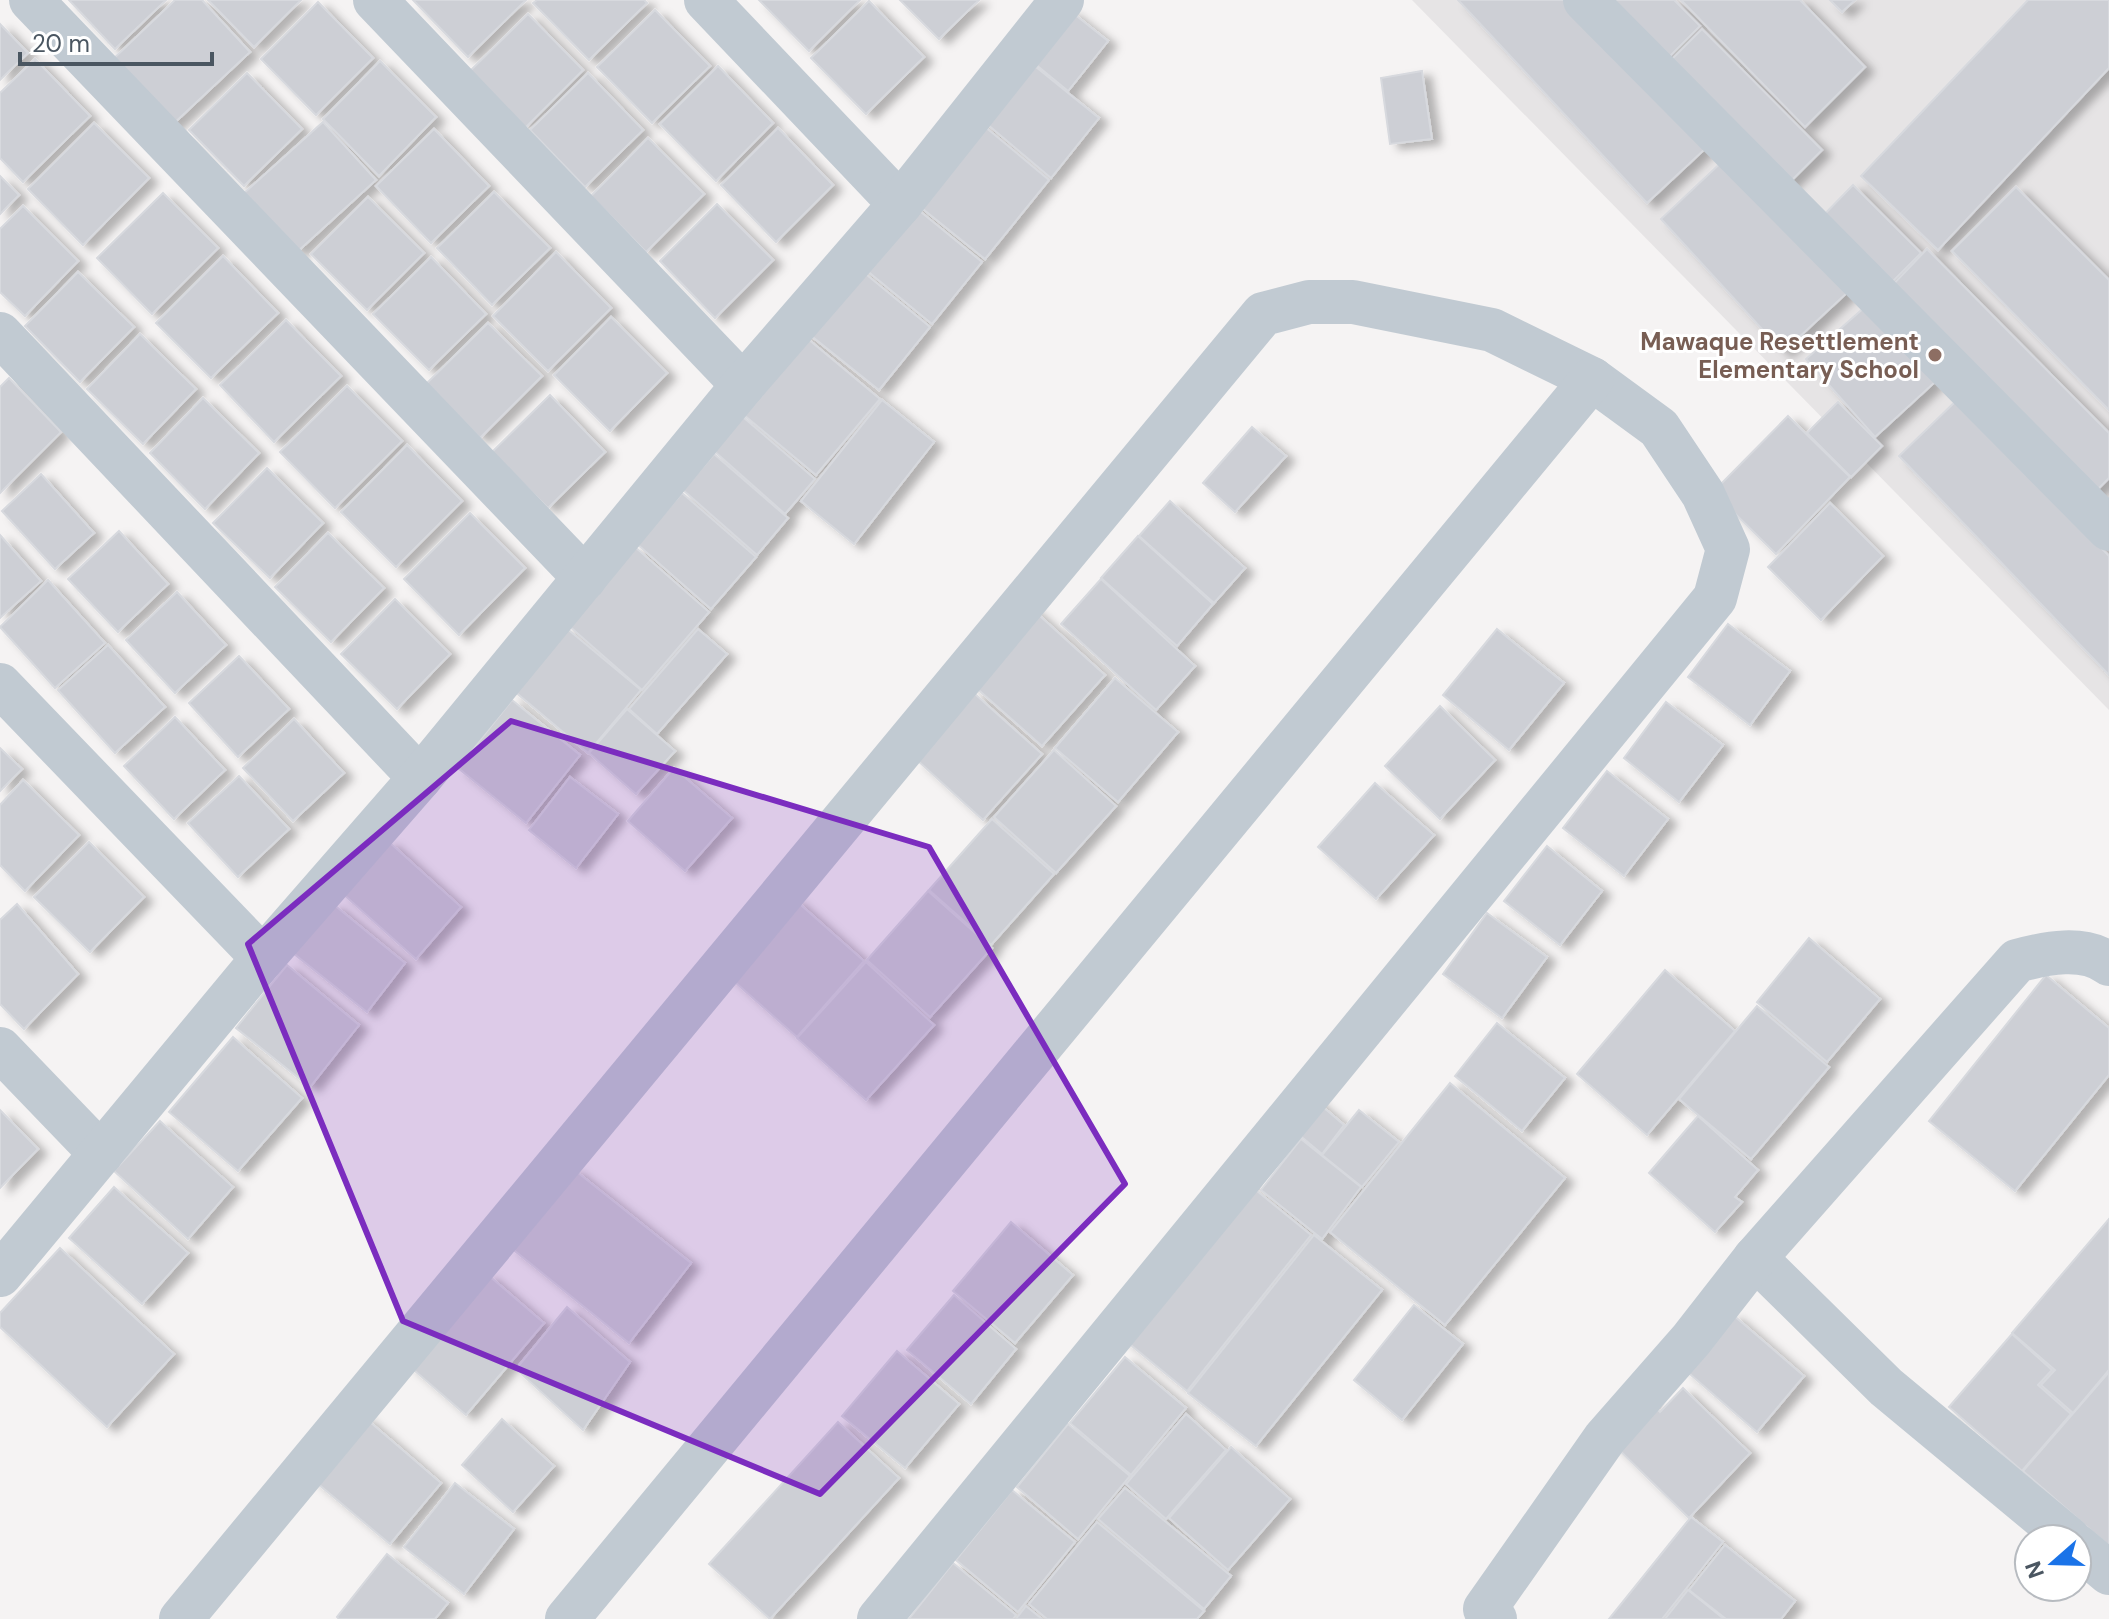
<svg xmlns="http://www.w3.org/2000/svg" width="2109" height="1619" font-family="'DM Sans',sans-serif">
<style>
.education{fill:#e6e4e5}
.building{fill:#cdcfd5;stroke:#d7d9de;stroke-width:2;filter:url(#shadow)}
.lines{fill:none;stroke-linecap:round;stroke-linejoin:round}
.minor{stroke:#c1cad2;stroke-width:44}
.marked{fill:#7b2cbf;fill-opacity:0.2;stroke:#7b2cbf;stroke-width:6;stroke-linejoin:round}
.education-dot{fill:#8d6e63;stroke:#fff;stroke-width:3}
.labels{text-anchor:middle;dominant-baseline:central;stroke-width:6;stroke-linejoin:round;paint-order:stroke}
.education-label{font-size:24px;font-weight:bold;fill:#785e54;stroke:#fff;text-anchor:end}
</style>
<defs>
<filter id="shadow"><feDropShadow dx="9" dy="5" stdDeviation="4" flood-color="#0004"/></filter>
</defs>
<rect width="100%" height="100%" fill="#f5f3f3"/>
<polygon class="education" points="1412,0 2109,0 2109,710"/>
<g class="building">
<polygon points="69,0 166,0 115,49"/>
<polygon points="175,0 202,0 250,52 170,127 109,63"/>
<polygon points="208,0 301,0 254,47"/>
<polygon points="413,0 526,0 468,57"/>
<polygon points="537,0 644,0 647,3 589,60 533,3"/>
<polygon points="759,0 860,0 809,51"/>
<polygon points="900,0 979,0 939,39"/>
<polygon points="1458,0 1568,0 1706,148 1647,203"/>
<polygon points="1599,0 1674,0 1700,26 1663,63"/>
<polygon points="1681,0 1800,0 1865,67 1805,127"/>
<polygon points="1830,0 1855,0 1842,12"/>
<polygon points="2028,0 2109,0 2109,68 1938,250 1861,176"/>
<polygon points="869,1 924,57 866,114 811,58"/>
<polygon points="318,2 373,58 316,115 261,59"/>
<polygon points="655,10 710,66 652,123 597,67"/>
<polygon points="1069,10 1108,41 1068,91 1029,59"/>
<polygon points="528,14 583,70 525,128 470,71"/>
<polygon points="0,24 28,53 0,80"/>
<polygon points="1702,29 1822,150 1784,188 1665,66"/>
<polygon points="35,59 90,116 23,182 0,158 0,93"/>
<polygon points="380,61 436,117 379,176 323,119"/>
<polygon points="718,66 773,123 716,181 660,124"/>
<polygon points="1036,67 1099,118 1051,178 981,119"/>
<polygon points="1422,71 1432,139 1390,144 1381,78"/>
<polygon points="247,73 302,129 244,186 189,130"/>
<polygon points="588,73 643,130 585,187 530,130"/>
<polygon points="978,121 1049,180 985,259 913,201"/>
<polygon points="323,122 376,180 297,252 243,194"/>
<polygon points="94,123 149,178 83,245 28,189"/>
<polygon points="778,128 833,185 776,242 721,185"/>
<polygon points="434,129 489,186 431,243 376,186"/>
<polygon points="648,138 704,194 646,252 591,196"/>
<polygon points="1726,158 1849,291 1783,352 1661,219"/>
<polygon points="0,176 19,195 0,214"/>
<polygon points="1853,185 1921,253 1881,293 1814,225"/>
<polygon points="2016,187 2109,280 2109,410 1952,251"/>
<polygon points="494,192 550,248 492,305 437,248"/>
<polygon points="163,193 218,248 152,314 97,258"/>
<polygon points="368,197 424,253 367,310 311,254"/>
<polygon points="910,203 982,262 932,324 860,265"/>
<polygon points="717,204 773,260 715,318 660,261"/>
<polygon points="23,206 78,261 25,316 0,292 0,229"/>
<polygon points="1927,249 2109,433 2109,478 2087,500 1883,295"/>
<polygon points="556,252 611,308 548,371 493,316"/>
<polygon points="223,256 278,313 211,378 156,323"/>
<polygon points="431,257 486,314 429,370 373,314"/>
<polygon points="856,266 930,327 879,390 804,330"/>
<polygon points="78,272 134,327 80,382 25,326"/>
<polygon points="1866,306 1935,382 1875,437 1806,359"/>
<polygon points="611,317 667,373 610,431 554,375"/>
<polygon points="286,320 341,376 274,442 220,385"/>
<polygon points="488,323 542,376 480,438 426,384"/>
<polygon points="140,334 196,389 143,444 87,389"/>
<polygon points="802,334 880,399 816,475 739,411"/>
<polygon points="9,378 61,432 0,493 0,387"/>
<polygon points="347,386 402,441 335,508 280,452"/>
<polygon points="550,395 605,452 548,508 492,452"/>
<polygon points="203,398 259,453 205,509 150,453"/>
<polygon points="1958,399 2109,556 2109,675 1899,456"/>
<polygon points="882,400 934,442 854,544 801,501"/>
<polygon points="1838,402 1882,446 1851,477 1807,433"/>
<polygon points="1788,416 1850,477 1776,554 1713,492"/>
<polygon points="743,417 815,479 785,514 714,451"/>
<polygon points="1252,427 1286,456 1235,512 1203,483"/>
<polygon points="407,445 462,501 396,567 341,512"/>
<polygon points="714,454 788,518 757,555 683,490"/>
<polygon points="267,468 323,523 270,578 213,523"/>
<polygon points="41,474 94,533 55,569 2,511"/>
<polygon points="682,493 756,557 711,609 637,544"/>
<polygon points="1170,501 1245,568 1214,603 1139,536"/>
<polygon points="1830,503 1883,556 1821,620 1768,567"/>
<polygon points="470,513 525,568 459,635 404,579"/>
<polygon points="119,531 168,584 118,632 68,579"/>
<polygon points="328,533 384,588 331,642 275,587"/>
<polygon points="0,535 41,581 0,618"/>
<polygon points="1138,536 1213,604 1177,646 1101,578"/>
<polygon points="635,547 709,612 642,690 568,625"/>
<polygon points="1101,579 1195,666 1156,710 1061,624"/>
<polygon points="48,580 105,643 55,688 0,627"/>
<polygon points="177,592 226,645 175,693 126,640"/>
<polygon points="395,599 450,654 397,709 341,654"/>
<polygon points="1030,607 1105,675 1042,746 965,678"/>
<polygon points="1728,624 1790,671 1750,725 1688,677"/>
<polygon points="565,627 641,690 588,753 513,690"/>
<polygon points="698,629 727,654 657,734 629,709"/>
<polygon points="1497,629 1564,683 1509,750 1443,695"/>
<polygon points="108,645 165,707 115,753 58,690"/>
<polygon points="239,656 289,709 238,757 189,703"/>
<polygon points="1115,678 1178,732 1118,802 1055,748"/>
<polygon points="975,694 1042,754 983,820 917,760"/>
<polygon points="512,700 580,755 526,823 458,768"/>
<polygon points="1666,702 1723,745 1679,802 1624,758"/>
<polygon points="1440,706 1495,760 1440,819 1385,766"/>
<polygon points="627,709 675,751 636,794 589,753"/>
<polygon points="175,717 225,770 174,819 124,766"/>
<polygon points="294,719 344,773 293,821 243,768"/>
<polygon points="0,748 22,769 0,791"/>
<polygon points="1054,750 1116,806 1056,873 994,817"/>
<polygon points="674,768 732,818 685,871 628,821"/>
<polygon points="1607,771 1668,819 1624,876 1563,828"/>
<polygon points="239,776 289,829 238,877 188,823"/>
<polygon points="570,777 618,814 576,868 529,830"/>
<polygon points="23,780 79,835 25,891 0,865 0,805"/>
<polygon points="1375,783 1434,835 1376,899 1318,847"/>
<polygon points="992,819 1054,874 991,945 929,890"/>
<polygon points="388,841 461,907 416,959 342,893"/>
<polygon points="89,842 144,897 90,952 34,897"/>
<polygon points="1547,846 1602,891 1560,945 1504,901"/>
<polygon points="928,891 992,948 930,1017 867,960"/>
<polygon points="793,898 864,961 797,1037 727,975"/>
<polygon points="17,904 78,974 24,1029 0,1004 0,920"/>
<polygon points="333,904 405,963 367,1012 293,953"/>
<polygon points="1487,913 1547,957 1502,1018 1443,974"/>
<polygon points="1809,938 1880,999 1827,1062 1757,1002"/>
<polygon points="866,962 934,1025 866,1100 797,1038"/>
<polygon points="287,965 359,1025 310,1087 236,1028"/>
<polygon points="1665,970 1735,1031 1647,1135 1577,1074"/>
<polygon points="2046,975 2109,1028 2109,1075 2015,1191 1929,1121"/>
<polygon points="1757,1006 1829,1067 1751,1159 1679,1099"/>
<polygon points="1497,1023 1565,1078 1522,1131 1455,1076"/>
<polygon points="233,1037 302,1098 238,1171 169,1112"/>
<polygon points="1450,1083 1565,1178 1445,1325 1330,1232"/>
<polygon points="1309,1095 1344,1125 1322,1154 1285,1123"/>
<polygon points="0,1110 38,1149 0,1188"/>
<polygon points="1359,1110 1399,1142 1362,1187 1322,1155"/>
<polygon points="1698,1116 1758,1170 1735,1197 1742,1202 1715,1232 1649,1173"/>
<polygon points="160,1121 233,1187 188,1239 114,1171"/>
<polygon points="1301,1139 1361,1187 1322,1239 1261,1190"/>
<polygon points="572,1168 691,1263 629,1343 510,1247"/>
<polygon points="1246,1182 1311,1235 1187,1391 1121,1337"/>
<polygon points="114,1187 188,1253 142,1304 69,1238"/>
<polygon points="2109,1219 2109,1370 2073,1413 2041,1385 2055,1370 2012,1333"/>
<polygon points="1011,1222 1073,1275 1015,1343 953,1291"/>
<polygon points="1314,1235 1382,1290 1256,1446 1188,1393"/>
<polygon points="60,1248 174,1354 107,1427 0,1327 0,1313"/>
<polygon points="487,1274 544,1323 466,1415 408,1365"/>
<polygon points="954,1295 1016,1349 971,1404 907,1350"/>
<polygon points="1414,1305 1463,1344 1402,1420 1354,1380"/>
<polygon points="567,1307 630,1362 583,1430 516,1369"/>
<polygon points="1732,1314 1804,1376 1757,1432 1684,1369"/>
<polygon points="2012,1334 2052,1370 2038,1385 2071,1414 2022,1471 1949,1407"/>
<polygon points="897,1351 959,1404 905,1468 842,1416"/>
<polygon points="1125,1357 1186,1408 1131,1475 1070,1423"/>
<polygon points="2109,1372 2109,1546 2023,1471"/>
<polygon points="1683,1388 1750,1453 1689,1518 1612,1443 1651,1402 1660,1412"/>
<polygon points="1186,1414 1226,1450 1166,1519 1126,1484"/>
<polygon points="363,1416 441,1483 390,1544 311,1478"/>
<polygon points="502,1419 554,1466 513,1512 462,1465"/>
<polygon points="838,1422 899,1478 770,1619 709,1564"/>
<polygon points="1068,1424 1130,1476 1078,1539 1017,1487"/>
<polygon points="1231,1447 1290,1499 1228,1570 1169,1518"/>
<polygon points="455,1483 514,1529 464,1594 404,1547"/>
<polygon points="1125,1488 1231,1576 1204,1609 1098,1519"/>
<polygon points="1012,1490 1075,1542 1018,1612 956,1560"/>
<polygon points="1691,1517 1723,1542 1662,1619 1609,1619"/>
<polygon points="1097,1522 1204,1611 1197,1619 1047,1619 1029,1604"/>
<polygon points="1725,1545 1795,1601 1781,1619 1726,1619 1689,1590"/>
<polygon points="387,1554 448,1603 435,1619 339,1619 337,1617"/>
<polygon points="953,1563 1016,1615 1013,1619 909,1619"/>
<polygon points="1688,1590 1724,1619 1665,1619"/>
<polygon points="1026,1606 1042,1619 1016,1619"/>
</g>
<g class="lines">
<g class="minor">
<polyline points="31,0 585,578"/>
<polyline points="375,0 743,385"/>
<polyline points="706,0 900,204"/>
<polyline points="1585,0 2109,529"/>
<polyline points="0,334 420,778"/>
<polyline points="0,685 263,958"/>
<polyline points="0,1049 101,1154"/>
<polyline points="1755,1258 1886,1387 2069,1539"/>
<polyline points="0,1275 263,958 420,778 743,385 900,204 1062,0"/>
<polyline points="2077,1546 2109,1573"/>
<polyline points="181,1619 1263,314 1309,302 1353,302 1492,330 1592,379 1659,428 1703,494 1728,549 1715,598 879,1619"/>
<polyline points="567,1619 1592,379"/>
<path d="M 1495,1619 L 1485,1609 L 1605,1438 L 1691,1340 L 1755,1258 L 2017,961 C 2046,953 2084,945 2109,964"/>
</g>
</g>
<path class="marked" d="M 511,721 L 929,847 L 1125,1184 L 820,1494 L 403,1321 L 248,944 Z"/>
<circle class="education-dot" cx="1935" cy="355" r="8"/>
<g class="labels">
<g class="education-label">
<text x="1919" y="341">Mawaque Resettlement<tspan x="1919" dy="28">Elementary School</tspan></text>
</g>
</g>
<g transform="translate(2053 1563) rotate(250)"><circle r="38" fill="#ffffff" stroke="#b7bbc0" stroke-width="2"/>
<path d="M0-6L14 30L0 20L-14 30Z" fill="#1a73e8"/>
<text y="-12" font-size="22" font-weight="bold" text-anchor="middle" fill="#4a5661">N</text>
</g>
<path d="M20 52v12h192v-12" fill="none" stroke="#4a5661" stroke-width="4"/>
<text x="32" y="52" font-size="24" fill="#4a5661" stroke="#ffffff" stroke-width="6" paint-order="stroke">20 m</text>
</svg>
